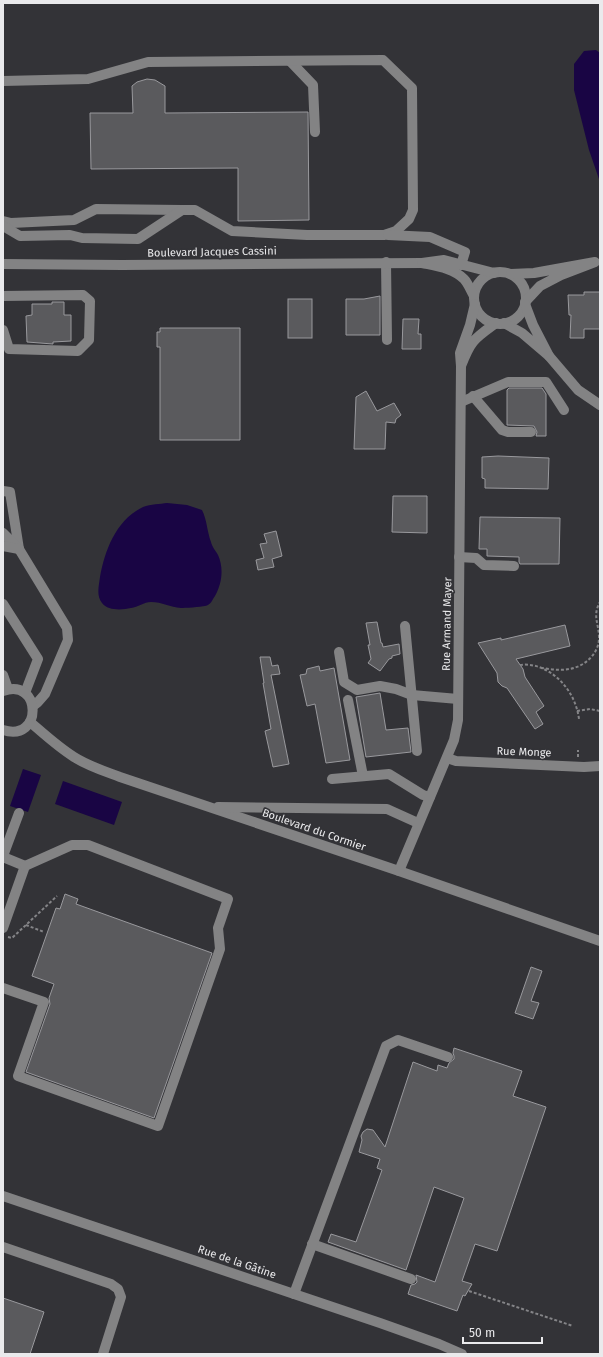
<svg xmlns="http://www.w3.org/2000/svg" width="603" height="1357" font-family="'Fira Sans',sans-serif">
<style>
.water{fill:#190544}
.building{fill:#5a5a5d;stroke:#99999d}
.lines{fill:none;stroke-linecap:round;stroke-linejoin:round}
.path{stroke:#848487;stroke-width:2;stroke-dasharray:3 2;stroke-linecap:butt}
.minor{stroke:#838384;stroke-width:10}
.labels{text-anchor:middle;dominant-baseline:central;stroke-width:3.5;stroke-linejoin:round;paint-order:stroke}
.street-label{font-size:11px;fill:#eaeaec;stroke:#333337}
</style>
<rect width="100%" height="100%" fill="#333337"/>
<g class="water">
<polygon points="596,50 600,53 600,182 589,150 574,90 574,64 584,51"/>
<path d="M167,503L187,505L202,510C207,520 207,531 211,542C212,547 216,551 218,555C224,568 222,584 215,596C212,600 211,605 205,606C201,607 184,608 181,608C170,607 162,602 151,602C144,602 138,607 131,608C122,610 108,611 102,603C96,596 99,585 100,577C105,550 116,520 143,507C151,504 160,504 167,503Z"/>
<polygon points="23,769 41,775 28,812 10,806"/>
<polygon points="63,781 122,802 114,825 55,804"/>
</g>
<g class="building">
<polygon points="147,79 155,80 165,86 165,113 308,112 309,220 238,221 238,168 91,169 90,113 133,113 132,86 137,82"/>
<polygon points="584,292 600,292 600,329 584,329 584,338 570,338 571,315 569,315 568,295 584,295"/>
<polygon points="380,296 380,335 346,335 346,299 364,299"/>
<rect x="288" y="299" width="24" height="39"/>
<polygon points="52,302 64,302 64,315 71,315 71,341 53,342 53,344 27,342 26,316 32,315 32,304 52,304"/>
<polygon points="403,319 419,319 418,334 421,334 421,349 402,349"/>
<polygon points="160,328 240,328 240,440 160,440 160,347 157,347 157,332 160,332"/>
<polygon points="509,388 542,388 546,394 546,436 536,436 537,432 534,426 507,425 507,390"/>
<polygon points="366,391 377,411 394,403 401,415 396,419 395,423 386,422 385,449 354,449 356,397"/>
<polygon points="498,456 549,458 548,489 485,488 485,479 482,478 482,457"/>
<polygon points="393,496 427,496 427,533 392,532"/>
<polygon points="480,517 560,518 559,564 520,564 519,562 519,557 487,556 487,549 479,549"/>
<polygon points="276,531 282,556 272,559 274,567 258,570 256,560 264,558 260,544 267,543 264,534"/>
<polygon points="377,622 381,643 382,643 383,647 399,644 400,654 392,656 392,658 389,659 380,671 368,663 371,659 368,645 370,645 366,623"/>
<polygon points="565,625 570,646 516,659 523,669 525,677 544,706 536,712 543,724 535,729 507,688 502,686 498,682 497,673 478,643 501,638 501,640"/>
<polygon points="260,657 270,657 272,666 278,665 280,674 271,675 289,764 273,767 265,731 271,729 263,683 264,683"/>
<polygon points="319,666 320,671 334,668 350,760 326,763 315,704 307,706 300,675 306,674 307,669"/>
<polygon points="380,693 386,730 408,728 411,752 366,757 356,697"/>
<polygon points="65,894 78,899 76,904 212,953 154,1118 26,1072 50,1004 49,998 54,984 32,976 56,908 60,909"/>
<polygon points="531,967 542,971 531,1001 539,1003 533,1019 515,1013"/>
<polygon points="454,1048 522,1071 513,1096 546,1107 497,1251 475,1244 462,1281 472,1284 465,1296 463,1295 457,1311 408,1294 411,1285 415,1284 417,1282 416,1275 435,1282 464,1198 434,1187 406,1270 328,1242 331,1234 356,1242 382,1170 377,1168 380,1159 359,1152 362,1140 361,1136 363,1132 367,1129 373,1130 385,1147 413,1062 437,1071 438,1065 447,1068 449,1063 454,1059 454,1056 453,1053"/>
<polygon points="3,1298 44,1312 30,1354 3,1354"/>
</g>
<g class="lines">
<g class="path">
<path d="M520,665C526,664 533,665 539,667C561,675 576,696 579,719"/>
<path d="M541,668C550,669 560,671 569,669C584,667 599,654 599,638C599,623 592,616 600,602"/>
<polyline points="577,711 590,709 600,711"/>
<polyline points="578,757 578,750"/>
<polyline points="26,925 44,932"/>
<polyline points="8,937 12,938 57,896"/>
<polyline points="469,1291 573,1326"/>
</g>
<g class="minor">
<polyline points="290,61 313,85 315,132"/>
<polyline points="3,81 88,79 148,62 383,60 412,88 413,210 409,219 396,231 384,235 307,235 232,231 195,210 182,210 96,209 74,220 11,223 3,221"/>
<polyline points="3,226 20,236 70,235 82,238 138,239 182,210"/>
<polyline points="388,235 430,237 465,252 461,265"/>
<polyline points="386,262 387,340"/>
<polyline points="3,264 122,265 422,263"/>
<circle cx="500" cy="298" r="26"/>
<polyline points="511,274 534,273 595,262 561,275 540,286 525,302"/>
<polyline points="3,296 83,295 90,301 89,340 78,351 9,349 3,330"/>
<path d="M474,296C471,291 468,283 464,279C453,268 436,266 422,263L444,260L494,273"/>
<path d="M475,304L470,325L460,353L461,366C471,340 474,339 496,323"/>
<polyline points="504,323 522,333 549,356 533,325 525,304"/>
<polyline points="549,356 578,390 600,405"/>
<polyline points="473,396 502,430 508,432 531,432"/>
<polyline points="461,402 508,382 546,382 564,410"/>
<polyline points="3,491 10,492 19,549"/>
<polyline points="3,533 19,549 67,628 68,640 45,694 38,702 33,706"/>
<polyline points="3,546 19,549"/>
<polyline points="459,557 476,558 484,565 514,566"/>
<polyline points="3,604 38,659 25,693"/>
<polyline points="405,626 417,751"/>
<polyline points="339,652 344,682 357,690 380,686 396,689 412,695 458,699"/>
<polyline points="3,675 8,689"/>
<path d="M3,691C42,677 43,743 3,730"/>
<polyline points="348,700 363,776"/>
<path d="M30,722C44,734 58,747 74,757C88,766 104,771 120,777L399,871L600,941"/>
<polyline points="447,758 456,761 584,767 600,766"/>
<polyline points="332,779 389,774 423,795 430,797"/>
<polyline points="218,807 387,809 418,823"/>
<polyline points="3,856 19,813"/>
<polyline points="3,857 25,866 3,928"/>
<polyline points="399,871 454,740 458,720 461,366"/>
<polyline points="3,988 44,1002 18,1076 158,1126 220,949 218,928 228,899 88,845 72,845 25,866"/>
<polyline points="3,1196 380,1323 439,1344 462,1354"/>
<polyline points="312,1244 411,1279"/>
<polyline points="3,1247 111,1284 118,1289 121,1297 103,1354"/>
<polyline points="294,1294 386,1046 398,1040 448,1057"/>
</g>
</g>
<g class="labels">
<g class="street-label">
<text transform="translate(212 252) rotate(-1)">Boulevard Jacques Cassini</text>
<text transform="translate(447 624) rotate(-89)">Rue Armand Mayer</text>
<text transform="translate(524 752) rotate(2)">Rue Monge</text>
<text transform="translate(314 830) rotate(19)">Boulevard du Cormier</text>
<text transform="translate(237 1262) rotate(19)">Rue de la Gâtine</text>
</g>
</g>
<rect width="603" height="1357" fill="none" stroke="#eaeaec" stroke-width="8"/>
<path d="M463 1337v6h79v-6" fill="none" stroke="#eaeaec" stroke-width="2"/>
<text x="469" y="1337" font-size="12" fill="#eaeaec" stroke="#333337" stroke-width="3" paint-order="stroke">50 m</text>
</svg>
